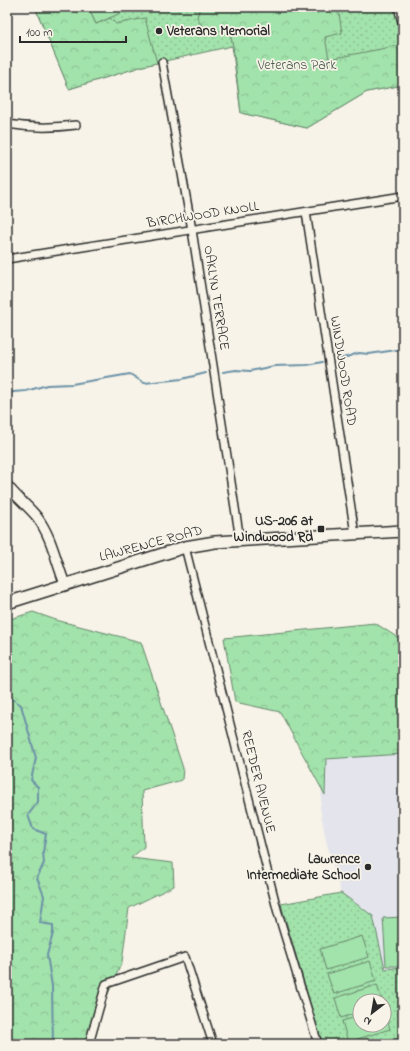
<svg xmlns="http://www.w3.org/2000/svg" width="410" height="1051" font-family="'Indie Flower',sans-serif">
<style>
.built{fill:#e4e5ec}
.green{fill:url(#green-dots);stroke:#66866b;fill-rule:evenodd}
.forest{fill:url(#forest-crowns);stroke:#66866b}
.pitch{fill:#a2e2ab;stroke:#66866b}
.lines{fill:none;stroke-linecap:round;stroke-linejoin:round}
.stream{stroke:#6c92a7;stroke-width:2}
.minor-casing{stroke:#2b2b2b;stroke-width:10}
.tertiary-casing{stroke:#2b2b2b;stroke-width:12}
.primary-casing{stroke:#2b2b2b;stroke-width:14}
.minor{stroke:#f7f3e8;stroke-width:7}
.tertiary{stroke:#f7f3e8;stroke-width:9}
.primary{stroke:#f7f3e8;stroke-width:11}
.poi-dot{fill:#2b2b2b;stroke:#f7f3e8;stroke-width:1.5}
.labels{text-anchor:middle;dominant-baseline:central;stroke-width:3.5;stroke-linejoin:round;paint-order:stroke}
.poi-label{font-size:14px;font-weight:bold;fill:#2b2b2b;stroke:#f7f3e8;text-anchor:end}
.park-label{font-size:14px;fill:#49594b;stroke:#f7f3e8}
.street-label{font-size:14px;fill:#2b2b2b;stroke:#f7f3e8}
</style>
<defs>
<pattern id="green-dots" width="8" height="8" patternUnits="userSpaceOnUse"><rect width="8" height="8" fill="#a2e2ab"/><path d="M2 2h.1M6 6h.1" fill="none" stroke="#8cc293" stroke-width="1.8" stroke-linecap="round"/></pattern>
<pattern id="forest-crowns" width="20" height="18" patternUnits="userSpaceOnUse"><rect width="20" height="18" fill="#a2e2ab"/><path d="M2 6a3 3 0 1 1 6 0M12 15a3 3 0 1 1 6 0" fill="none" stroke="#8cc293"/></pattern>
</defs>
<rect width="100%" height="100%" fill="#f7f3e8"/>
<filter id="ink" filterUnits="userSpaceOnUse"><feTurbulence type="fractalNoise" baseFrequency=".025" numOctaves="2"/><feDisplacementMap in="SourceGraphic" scale="8" xChannelSelector="R" yChannelSelector="G"/><feConvolveMatrix kernelMatrix="1 2 1 2 8 2 1 2 1" color-interpolation-filters="sRGB"/></filter>
<g filter="url(#ink)">
<polygon class="built" points="403,754 403,969 384,970 373,916 341,893 326,841 320,808 325,759"/>
<g class="green">
<polygon points="35,7 398,7 403,25 403,85 367,92 307,128 241,113 232,46 143,66 69,89"/>
<path d="M341,893L373,916L385,969L403,967V1044H322L281,904ZM360,1001H384V1025H360Z"/>
</g>
<g class="forest">
<polygon points="35,7 88,7 96,24 110,18 116,24 145,18 157,63 143,66 69,89"/>
<polygon points="200,7 338,7 342,33 325,37 329,59 396,46 403,43 403,85 367,92 307,128 241,113 233,46 229,29 206,34 197,17"/>
<polygon points="33,612 56,620 141,642 183,768 182,780 142,791 144,847 131,858 173,863 174,886 129,908 122,962 86,1044 7,1044 7,620"/>
<polygon points="375,623 403,641 403,754 326,759 325,795 280,712 235,702 224,638"/>
</g>
<g class="pitch">
<polygon points="88,7 134,7 96,24"/>
<polygon points="403,917 403,966 386,966 383,918"/>
<polygon points="362,936 369,957 326,970 320,949"/>
<polygon points="370,961 376,981 334,994 327,974"/>
<polygon points="377,985 382,1001 360,1001 360,1012 341,1018 335,998"/>
<polygon points="384,1008 390,1029 348,1042 342,1021 360,1016 360,1025 384,1025"/>
</g>
<g class="lines">
<g class="stream">
<polyline points="337,360 359,353 369,354 403,349"/>
<polyline points="223,372 236,370 250,371 274,366 307,365 322,362"/>
<polyline points="7,395 13,392 26,391 47,385 72,384 130,374 144,383 182,379 206,373"/>
<polyline points="7,695 21,705 36,758 31,780 38,787 38,802 28,815 33,829 46,834 43,852 44,863 37,878 44,896 40,923 53,925 53,933 47,955 52,986 53,1044"/>
</g>
<g class="minor-casing">
<g id="minor">
<polyline points="398,7 403,26"/>
<polyline points="162,62 192,230 240,540"/>
<path d="M7,124C30,128 53,128 76,125"/>
<polyline points="306,212 355,534"/>
<polyline points="7,259 403,196"/>
<polyline points="185,547 278,913 318,1044"/>
<polyline points="89,1044 106,984 185,957 213,1044"/>
</g>
</g>
<g class="tertiary-casing">
<path id="tertiary" d="M7,485C16,497 28,506 37,517C52,537 56,562 65,584"/>
</g>
<g class="primary-casing">
<polyline id="primary" points="7,603 166,553 185,547 215,542 403,531"/>
</g>
<use href="#minor" class="minor"/>
<use href="#tertiary" class="tertiary"/>
<use href="#primary" class="primary"/>
</g>
</g>
<g class="poi-dot">
<circle cx="159" cy="31" r="4"/>
<rect x="317" y="525" width="8" height="8" rx="2"/>
<circle cx="368" cy="867" r="4"/>
</g>
<g class="labels">
<g class="poi-label">
<text x="167" y="31" text-anchor="start">Veterans Memorial</text>
<text x="313" y="521">US-206 at<tspan x="313" dy="16">Windwood Rd</tspan></text>
<text x="360" y="859">Lawrence<tspan x="360" dy="16">Intermediate School</tspan></text>
</g>
<g class="park-label">
<text x="297" y="65">Veterans Park</text>
</g>
<g class="street-label">
<text transform="translate(203 215) rotate(-9)">BIRCHWOOD KNOLL</text>
<text transform="translate(216 298) rotate(81)">OAKLYN TERRACE</text>
<text transform="translate(343 371) rotate(81)">WINDWOOD ROAD</text>
<text transform="translate(151 544) rotate(-15)">LAWRENCE ROAD</text>
<text transform="translate(258 782) rotate(76)">REEDER AVENUE</text>
</g>
</g>
<rect width="410" height="1051" fill="none" stroke="#f7f3e8" stroke-width="24"/>
<rect x="12" y="12" width="386" height="1027" fill="none" stroke="#2b2b2b" stroke-width="1.5" filter="url(#ink)"/>
<g transform="translate(372 1013) rotate(211)"><circle r="19" fill="#f7f3e8" stroke="#a5a39c"/>
<path d="M0-3L7 15L0 10L-7 15Z" fill="#2b2b2b"/>
<text y="-6" font-size="11" font-weight="bold" text-anchor="middle" fill="#2b2b2b">N</text>
</g>
<path d="M20 36v6h106v-6" fill="none" stroke="#2b2b2b" stroke-width="2"/>
<text x="26" y="36" font-size="12" fill="#2b2b2b" stroke="#f7f3e8" stroke-width="3" paint-order="stroke">100 m</text>
</svg>
